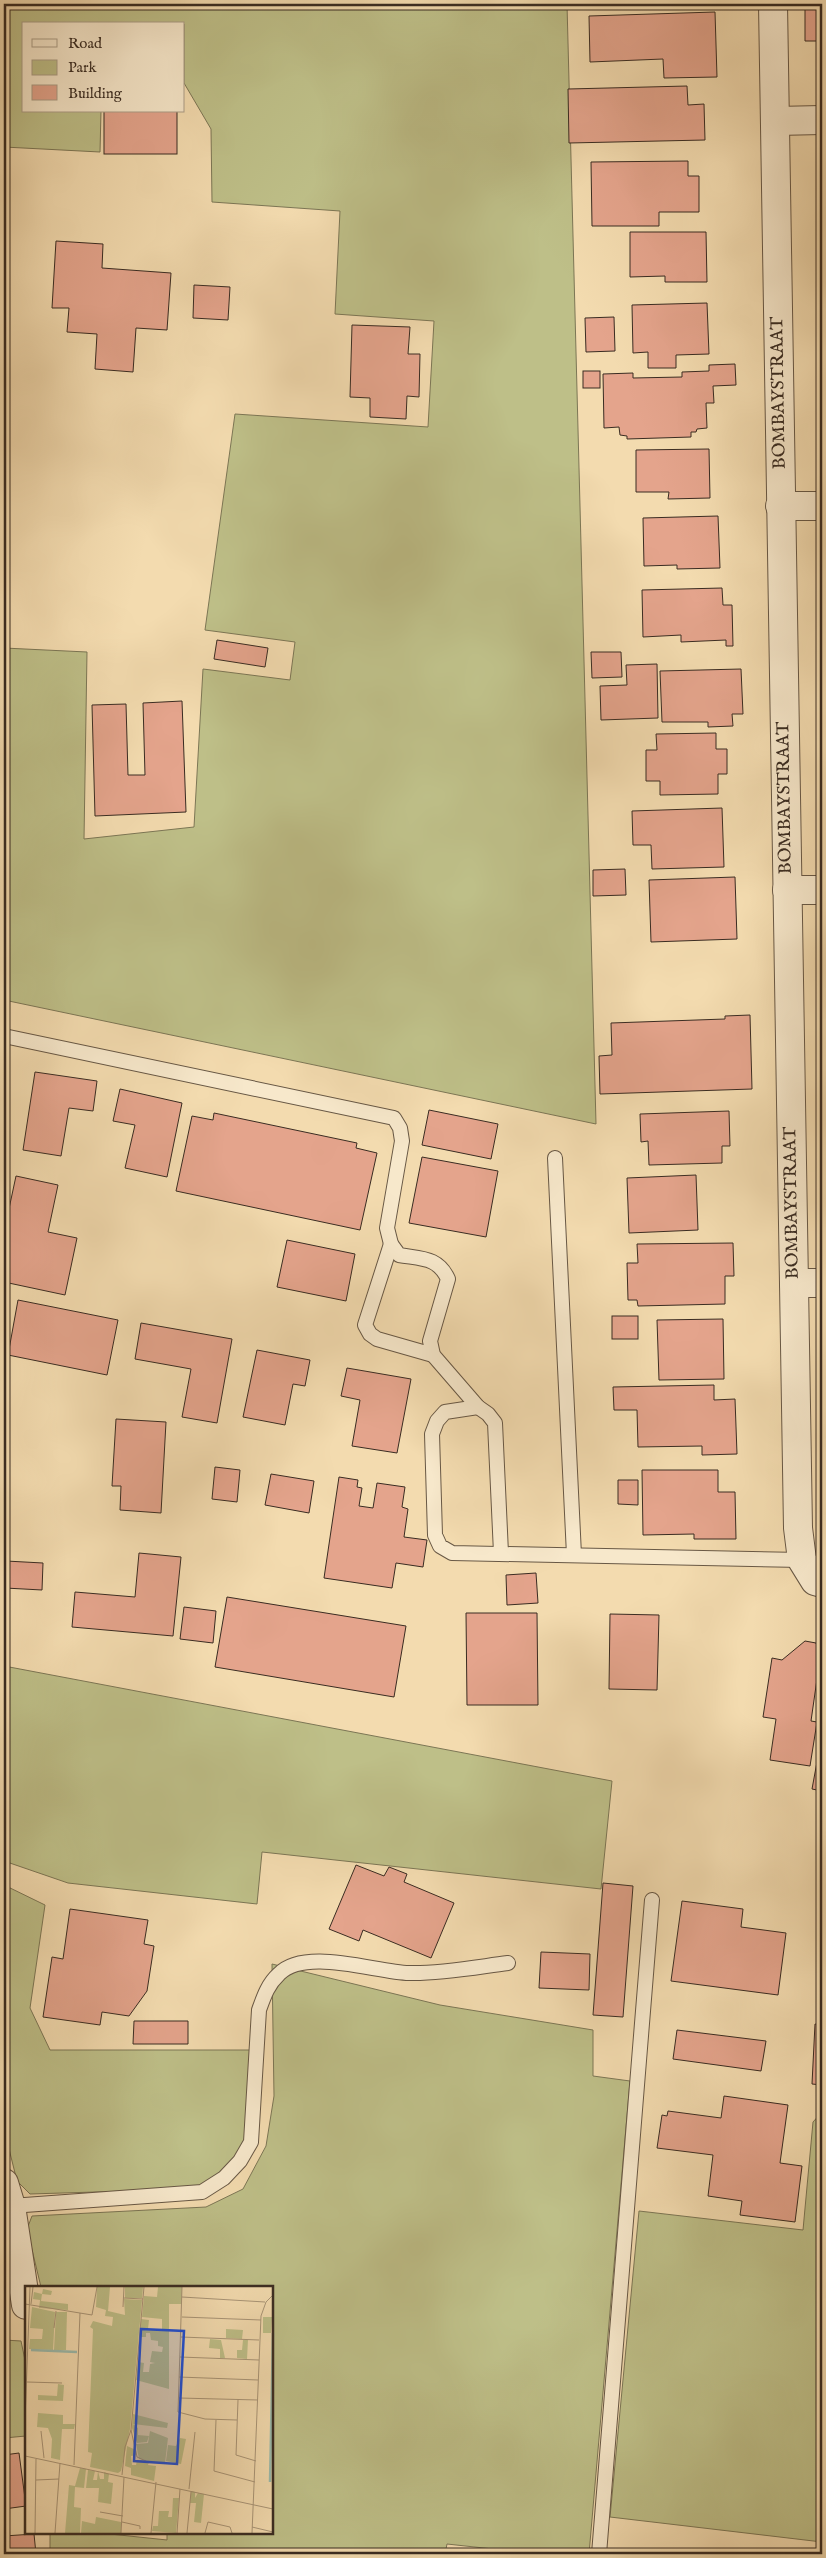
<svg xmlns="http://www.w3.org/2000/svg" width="826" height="2558" font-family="'IM FELL English',serif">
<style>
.green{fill:#bebf88;stroke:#7c7655}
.building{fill:#e4a48c;stroke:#3a2c22}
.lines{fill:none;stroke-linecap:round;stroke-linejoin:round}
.lane-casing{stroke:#685845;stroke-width:16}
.street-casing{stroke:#685845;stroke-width:30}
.lane{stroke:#f7e8cb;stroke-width:14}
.street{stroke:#f7e8cb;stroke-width:28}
.labels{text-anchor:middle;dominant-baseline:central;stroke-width:4;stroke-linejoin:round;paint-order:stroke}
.street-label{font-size:18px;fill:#3a2c22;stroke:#f7e8cb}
.inset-river{fill:none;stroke:#9bbbad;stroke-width:2.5}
.inset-road{fill:none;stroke:#a99577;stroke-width:1}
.view{fill:#1d4ed8;fill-opacity:0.15;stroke:#1d4ed8;stroke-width:2.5}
.inset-edge{fill:none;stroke:#3a2c22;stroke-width:2.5}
</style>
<rect width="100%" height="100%" fill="#f3dbaf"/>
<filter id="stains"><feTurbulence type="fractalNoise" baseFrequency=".004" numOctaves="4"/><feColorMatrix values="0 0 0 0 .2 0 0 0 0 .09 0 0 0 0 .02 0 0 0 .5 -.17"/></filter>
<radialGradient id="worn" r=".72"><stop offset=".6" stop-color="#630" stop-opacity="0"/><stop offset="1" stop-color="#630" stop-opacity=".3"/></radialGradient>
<g class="green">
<polygon points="4,4 567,4 596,1124 4,1000 4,648 87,652 84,839 194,827 203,669 290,680 295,642 205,630 235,414 428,427 434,321 335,314 340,211 212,202 211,129 184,83 184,24 24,24 24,111 101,111 100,152 4,147"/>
<polygon points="4,1666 612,1781 601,1889 262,1852 257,1904 68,1883 4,1861"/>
<polygon points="4,1885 45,1905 30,2008 50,2050 251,2050 250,2137 228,2171 193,2189 30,2194 17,2181 4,2129"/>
<polygon points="272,1964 440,2005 593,2030 593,2076 630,2081 589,2554 539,2554 447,2544 445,2554 301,2554 279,2552 278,2554 50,2554 50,2532 91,2532 167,2540 167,2532 271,2532 271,2287 41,2287 27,2229 32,2216 206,2207 243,2189 266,2146 274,2096"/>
<polygon points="822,2112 822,2542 610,2517 639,2211 803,2230 813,2122"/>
<polygon points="4,2340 21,2341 26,2365 26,2436 4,2438"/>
</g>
<g class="building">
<polygon points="805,4 822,4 822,56 821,41 805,41"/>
<polygon points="715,12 717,77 664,78 663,59 590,62 589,16"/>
<polygon points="687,86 688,105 704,104 705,140 569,143 568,89"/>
<rect x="104" y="111" width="73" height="43"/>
<polygon points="688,161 688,176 699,176 699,212 659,212 659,226 592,226 591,162"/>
<polygon points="630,232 706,232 707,282 665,282 665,276 630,277"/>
<polygon points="56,241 103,244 102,268 171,273 167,330 136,328 133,372 95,369 97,334 67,332 69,308 52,308"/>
<polygon points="194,285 230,287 228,320 193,318"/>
<polygon points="707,303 709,354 676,355 676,368 648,368 648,352 633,353 632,305"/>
<polygon points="614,317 615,351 586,352 585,318"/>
<polygon points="352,325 410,327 408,354 420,354 419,397 407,396 406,419 370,417 370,398 350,397"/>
<polygon points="735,364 736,385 713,386 714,403 706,403 707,428 697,429 696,432 691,432 691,437 627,439 627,436 620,435 619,427 604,428 603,374 633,373 633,378 682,377 682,372 709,371 709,365"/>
<rect x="583" y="371" width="17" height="17"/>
<polygon points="709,449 710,498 668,499 669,492 636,492 636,450"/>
<polygon points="718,516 720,568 677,569 677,565 644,566 643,518"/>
<polygon points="722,588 723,605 732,605 733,646 726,646 726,640 681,642 681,635 643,637 642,590"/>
<polygon points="217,640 268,648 265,667 214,659"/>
<polygon points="591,652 621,652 622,677 592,678"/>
<polygon points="657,664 658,718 601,720 600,686 627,685 626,665"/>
<polygon points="741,669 743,714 732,714 733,726 708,727 708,722 662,722 660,671"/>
<polygon points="182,701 186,812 95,816 92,705 126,704 128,775 145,775 143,703"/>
<polygon points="716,733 716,749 727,749 727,774 718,774 718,794 660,795 660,781 646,781 646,750 657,750 656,734"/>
<polygon points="722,808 724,867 652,869 651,845 633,845 632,811"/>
<polygon points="625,869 626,895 593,896 593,870"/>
<polygon points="735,877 737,939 651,942 649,880"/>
<polygon points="750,1015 752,1089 600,1094 599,1056 612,1055 611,1023 725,1019 725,1016"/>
<polygon points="35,1072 97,1081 93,1111 69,1108 61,1156 23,1150"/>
<polygon points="120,1089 182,1103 167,1177 125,1168 135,1125 113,1121"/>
<polygon points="429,1110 498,1124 491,1159 422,1145"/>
<polygon points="729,1111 730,1146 722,1146 722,1163 649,1165 648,1141 641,1142 640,1114"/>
<polygon points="214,1113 357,1143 356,1148 377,1153 360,1230 176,1191 192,1116 213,1120"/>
<polygon points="422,1157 498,1171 486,1237 409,1223"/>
<polygon points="696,1175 698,1230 629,1233 627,1178"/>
<polygon points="16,1176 58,1185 48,1232 77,1238 65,1295 4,1282 4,1232"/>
<polygon points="287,1240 355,1254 346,1301 277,1287"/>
<polygon points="733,1243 734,1276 725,1276 725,1304 638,1306 637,1300 628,1300 627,1263 638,1263 637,1244"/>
<polygon points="18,1300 118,1320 107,1375 8,1355"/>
<rect x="612" y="1316" width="26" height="23"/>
<polygon points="723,1319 724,1379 659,1380 657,1320"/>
<polygon points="141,1323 232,1339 217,1423 182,1417 191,1369 135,1359"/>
<polygon points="257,1350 310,1360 305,1386 293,1384 285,1425 243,1417"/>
<polygon points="347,1368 411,1379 397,1453 352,1446 360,1400 341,1396"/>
<polygon points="714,1385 714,1400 735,1399 737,1454 702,1455 702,1446 638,1447 637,1410 614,1410 613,1387"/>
<polygon points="116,1419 166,1422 161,1513 120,1510 121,1486 112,1486"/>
<polygon points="215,1467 240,1470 237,1502 212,1499"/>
<polygon points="642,1470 718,1470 718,1492 735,1492 736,1539 694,1539 694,1534 643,1535"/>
<polygon points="271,1474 314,1481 309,1513 265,1505"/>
<polygon points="339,1477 358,1480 357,1487 362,1488 359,1506 373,1508 377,1483 405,1487 402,1507 408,1509 404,1537 427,1540 423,1567 396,1563 392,1588 324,1578"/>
<polygon points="618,1480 638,1480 638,1505 618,1504"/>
<polygon points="139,1553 181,1557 173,1636 72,1627 75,1592 135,1597"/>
<polygon points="6,1561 43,1563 42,1590 5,1588"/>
<polygon points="536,1573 538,1603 507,1605 506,1575"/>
<polygon points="227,1597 406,1626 394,1697 215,1667"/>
<polygon points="184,1607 216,1611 213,1643 180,1639"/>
<polygon points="466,1613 537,1613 538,1705 467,1705"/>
<polygon points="610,1614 659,1615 657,1690 609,1689"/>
<polygon points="805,1641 816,1643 819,1652 822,1652 822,1672 818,1672 811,1721 817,1722 810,1766 770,1760 776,1719 763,1717 772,1658 782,1660"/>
<polygon points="822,1735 822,1791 812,1789"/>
<polygon points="356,1865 384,1876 389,1867 407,1874 404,1882 454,1903 431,1958 363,1930 359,1941 329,1929"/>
<polygon points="603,1883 633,1886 623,2017 593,2015"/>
<polygon points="682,1901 743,1909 741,1927 786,1933 778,1995 671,1981"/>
<polygon points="70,1909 148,1920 144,1944 154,1946 147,1991 129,2016 102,2012 100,2025 43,2017 52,1957 63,1959"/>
<polygon points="541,1952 590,1954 589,1990 539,1988"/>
<polygon points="134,2021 188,2021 188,2044 133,2044"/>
<polygon points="815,2024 822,2025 822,2085 812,2084"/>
<polygon points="677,2030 766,2041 761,2071 673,2059"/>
<polygon points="724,2096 788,2105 780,2163 802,2166 795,2222 740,2215 742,2201 708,2196 713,2155 657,2148 662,2115 667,2116 668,2111 721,2118"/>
<polygon points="19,2453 26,2506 4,2509 4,2455"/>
<polygon points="34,2534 36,2554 4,2554 4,2536"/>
<rect x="631" y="2551" width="53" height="3"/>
</g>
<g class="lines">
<g class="lane-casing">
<g id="lane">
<path d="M4,1036L394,1118L400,1128L402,1141L387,1228L391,1244L399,1255C422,1259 438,1257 448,1279L430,1341L433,1355L478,1407L445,1412L437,1421L432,1434L435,1535L440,1546L452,1553L802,1560"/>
<polyline points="555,1158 574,1555"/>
<polyline points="391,1244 365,1325 370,1334 377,1339 433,1355"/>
<polyline points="478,1407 488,1414 495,1423 501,1553"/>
<path d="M11,2206L202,2192L224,2178L240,2161L251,2142L259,2010C264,1996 268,1984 279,1974C305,1947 375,1972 409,1973C440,1974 477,1967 508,1963"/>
<polyline points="599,2554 652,1900"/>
</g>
</g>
<g class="street-casing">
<g id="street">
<polyline points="773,4 798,1528 802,1560 815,1581 822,1583"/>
<polyline points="776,121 822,120"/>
<polyline points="780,506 822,506"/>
<polyline points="787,890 822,890"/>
<polyline points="794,1283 822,1283"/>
<polyline points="4,2183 11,2206 26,2305"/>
</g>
</g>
<use href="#lane" class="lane"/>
<use href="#street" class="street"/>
</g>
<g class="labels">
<g class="street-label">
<text transform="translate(779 393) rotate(-91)">BOMBAYSTRAAT</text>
<text transform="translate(785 798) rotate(-91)">BOMBAYSTRAAT</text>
<text transform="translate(792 1203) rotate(-91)">BOMBAYSTRAAT</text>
</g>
</g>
<g transform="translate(25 2286)">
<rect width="248" height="248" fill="#f3dbaf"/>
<path d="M72,1H85L83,25L100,29L99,13L117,14L105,143L96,185L93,187L65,181L67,167L63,166L68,43L65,41L68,35L87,40L88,31L80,30L81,24L71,21ZM100,1H118L117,12H100ZM133,1H157V18H144V103L111,94L113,76L119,77L118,86H124L125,78L130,77L125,76L127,65L137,66L138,61L133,60V55L126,54L125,47H121V51H115L116,33L124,34L123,43L137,44V33L117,31L119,10L132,11ZM18,3L27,5L26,9L17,8L16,15L43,18V24L14,22L15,14L8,13L9,6L17,8ZM7,21L30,26L28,64L4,63L5,53H17L18,43L5,42ZM31,26H42L41,64H29ZM238,31H247L246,47H238ZM201,43L218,44L217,53L201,52ZM185,53L196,54L200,72H195V63L184,62ZM218,54H223L222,73L212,72V64H217ZM33,98L39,99L38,115L13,114V109L32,110ZM13,127L38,129V138H50L49,143H37L35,174L26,172L27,153L23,142L12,141ZM108,128L143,137L142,142L108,138L113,142V149L124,150L122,156L112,157L107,142ZM125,145L143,152L140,177L124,176L123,179L131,180L129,195L106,189V182L100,180L102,160L111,164L112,169L106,170L107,179H111L112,174H118L114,173L111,158L123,157ZM155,152L161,153L156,178L141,175L143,159L151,160ZM55,182L61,183L59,202L50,201L49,221L56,222L55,247H40L44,199L50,200ZM63,184L70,185L68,194H72L73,185L75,193H79V186L84,188L83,196L88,197L86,218L73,216L74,202H61ZM166,205L170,206V212L173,207L179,208L176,237L169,236L171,217H165ZM148,212H154L151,247L127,245L128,240H133L134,225H144L143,231H147ZM71,231L96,236V247H56L57,235L70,238Z" fill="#bebf88"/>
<path class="inset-river" d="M6,64L52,66M245,196L248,47"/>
<path class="inset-road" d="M157,1L153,126L180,133L212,134M157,11L240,16M99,12L118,13M0,18L67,29L72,1M6,18L8,1M98,21L99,1M157,31L236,34M29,42L31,25M156,51L234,54M155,71L234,74M154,91L233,94M2,96L37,97M154,112L233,114M213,114L211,169L231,175M0,134L5,1M191,134L189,185L230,196M106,144L112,171L121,175M16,145L19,172M0,170L248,223M49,179L55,27M97,189L100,161L106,144L119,1M11,194L34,193M164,203L170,146M75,226L98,230M97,236L115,240V243M227,241L248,246M10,247L11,173M30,247L35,177M96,247L99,191M126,247L131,196M152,247L155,203M162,247L166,206M180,247L183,236L205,241L207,247M227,247L236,30L241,16L248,9"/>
<path class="view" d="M116,43L159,45L152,178L109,175Z"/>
<rect width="248" height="248" class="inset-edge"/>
</g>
<rect width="826" height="2558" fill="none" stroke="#f3dbaf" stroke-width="20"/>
<rect x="5" y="5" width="816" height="2548" fill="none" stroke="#3a2c22" stroke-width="2.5"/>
<rect x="10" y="10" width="806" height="2538" fill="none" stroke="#3a2c22"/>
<rect x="22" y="22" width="162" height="90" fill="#f7e8cb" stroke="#ab9d87"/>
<rect x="32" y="39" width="25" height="8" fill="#f7e8cb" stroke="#ab9d87"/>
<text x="68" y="48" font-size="15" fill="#3a2c22">Road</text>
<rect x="32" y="60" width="25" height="15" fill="#bebf88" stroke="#ab9d87"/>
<text x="68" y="72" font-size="15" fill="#3a2c22">Park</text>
<rect x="32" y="85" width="25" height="15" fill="#e4a48c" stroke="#ab9d87"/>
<text x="68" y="98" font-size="15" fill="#3a2c22">Building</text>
<rect width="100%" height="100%" filter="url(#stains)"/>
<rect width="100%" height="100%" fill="url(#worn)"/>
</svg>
